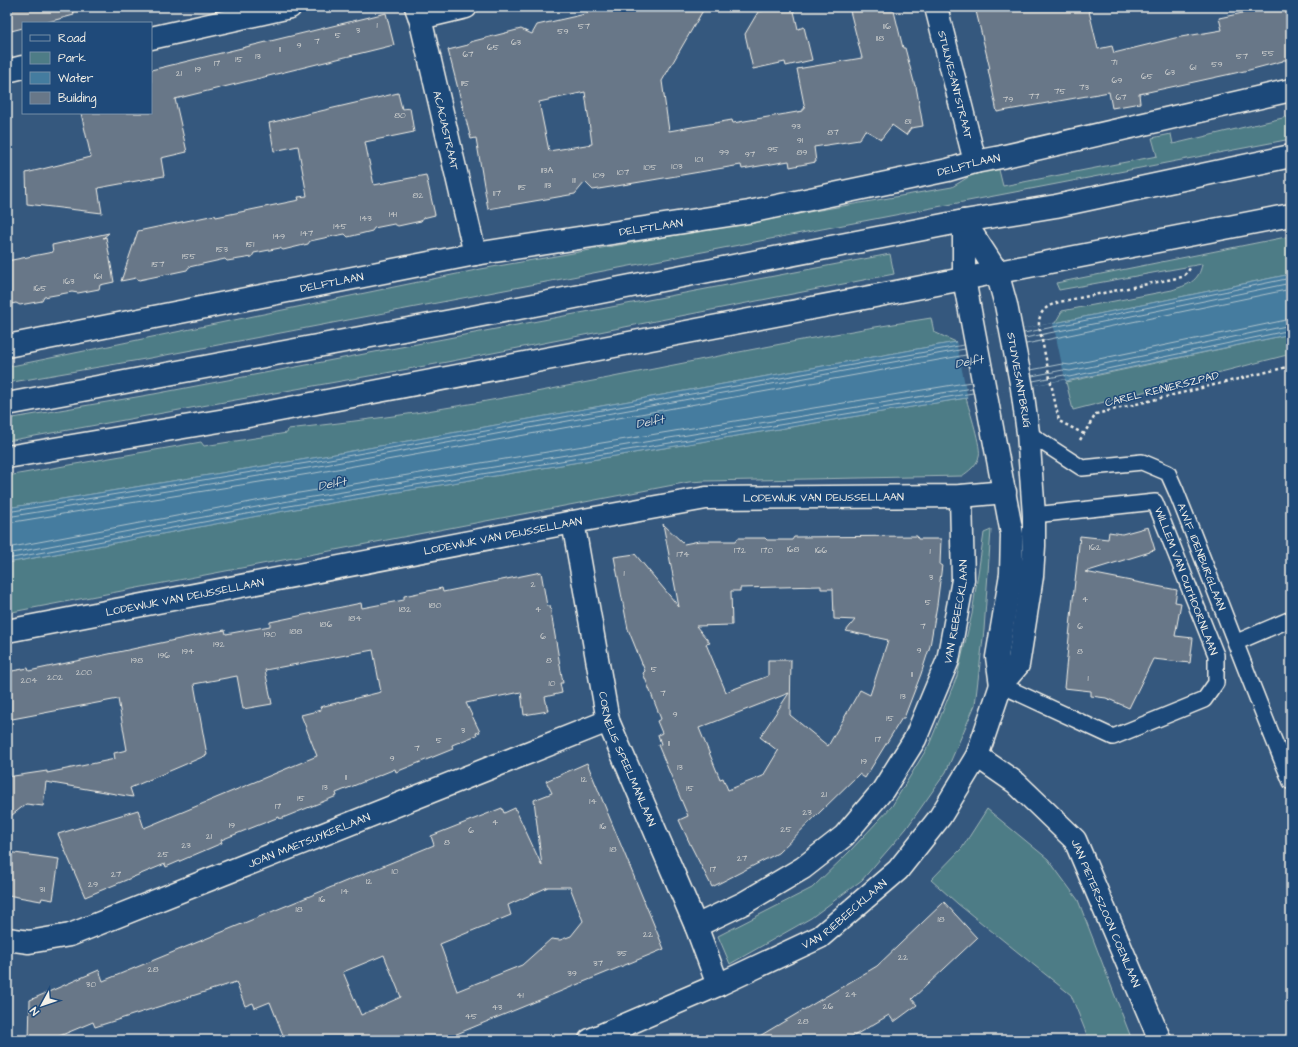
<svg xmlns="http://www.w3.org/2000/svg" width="1298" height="1047" font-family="'Architects Daughter',sans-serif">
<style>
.green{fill:#4e7c86;stroke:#a1b6b7}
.water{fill:#447c9f;stroke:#8aabbc}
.pier{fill:#35587e}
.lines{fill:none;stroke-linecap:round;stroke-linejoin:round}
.shore{stroke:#aec2cb;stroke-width:1}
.building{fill:#687788;stroke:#f4f1e8;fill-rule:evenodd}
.service-casing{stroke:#f4f1e8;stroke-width:18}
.minor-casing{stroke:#f4f1e8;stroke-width:25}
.tertiary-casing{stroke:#f4f1e8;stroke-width:25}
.primary-casing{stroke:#f4f1e8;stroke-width:25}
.path{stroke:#f4f1e8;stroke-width:2.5;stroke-dasharray:3 3;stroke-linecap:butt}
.service{stroke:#1f4a7a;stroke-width:15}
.minor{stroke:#1f4a7a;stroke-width:22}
.tertiary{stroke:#1f4a7a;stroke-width:22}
.primary{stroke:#1f4a7a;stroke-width:22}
.labels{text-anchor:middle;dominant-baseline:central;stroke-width:3;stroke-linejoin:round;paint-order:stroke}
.number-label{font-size:9px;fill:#d1d2d0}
.street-label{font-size:11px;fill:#f4f1e8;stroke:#1f4a7a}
.water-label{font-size:12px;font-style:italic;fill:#dadfdd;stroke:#1f4a7a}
</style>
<rect width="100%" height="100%" fill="#35587e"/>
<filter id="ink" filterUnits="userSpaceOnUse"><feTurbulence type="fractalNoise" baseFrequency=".025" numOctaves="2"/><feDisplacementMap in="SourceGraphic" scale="8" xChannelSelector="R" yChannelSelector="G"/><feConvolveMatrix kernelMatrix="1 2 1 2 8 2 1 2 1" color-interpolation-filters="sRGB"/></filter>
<g filter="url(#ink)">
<g class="green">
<polygon points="1291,116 1291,139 145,359 7,383 7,367 481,269 952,187 975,173 998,166 1003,186 1157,156 1152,138 1171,134 1173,144"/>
<path d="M1291,236V274L1055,323L1062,311L1172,290C1187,285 1199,282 1202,264L1059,290L1056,283Z"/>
<polygon points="890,254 894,274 447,362 7,441 7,419 154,394"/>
<path d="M931,318L934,332L956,342L313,458L7,508V476L201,442L204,446L287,433L288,429C331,424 373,419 415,413C588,386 758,344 931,318Z"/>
<polygon points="1291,334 1291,354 1073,410 1066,382"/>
<path d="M966,398C969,409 982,448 979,457C976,466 969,471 962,476L705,481L689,482L7,613V563L295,509Z"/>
<polygon points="991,530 984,630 975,705 946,772 906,829 862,880 811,918 730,964 718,936 812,888 849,852 892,806 929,745 957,676 972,614 984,533"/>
<polygon points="987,809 1048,859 1078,900 1132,1040 1089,1040 1071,995 958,904 931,880 962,848"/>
</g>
<polygon class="water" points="1291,274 1291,334 1066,381 1065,379 966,398 295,509 7,563 7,508 313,458 956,342 1055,323"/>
<polygon class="pier" points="1053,323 1065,379 968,399 956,341"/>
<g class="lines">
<g class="shore">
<polyline points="1024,333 1291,278"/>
<polyline points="1025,338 1291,283"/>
<polyline points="1026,344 1291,289"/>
<polyline points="1031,370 1062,364 1070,365 1291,319"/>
<polyline points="1032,376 1063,370 1070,371 1291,325"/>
<polyline points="1033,381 1064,375 1069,377 1291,330"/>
<polyline points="7,512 313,462 964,345"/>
<polyline points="7,517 314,467 965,349"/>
<polyline points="7,523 315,473 966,355"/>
<polyline points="7,548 293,494 971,382"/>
<polyline points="7,554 294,500 972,388"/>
<polyline points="7,559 294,505 973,393"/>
</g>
</g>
<g class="building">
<polygon points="7,7 73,7 74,15 44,23 23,23 23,28 7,32"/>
<path d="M606,7H705L662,81L669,131L732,120L733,123L803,111V109H805L797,69L862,58L849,7H893L903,48H905L915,86H916L923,126L911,128L906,135L892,125L881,139L865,130L859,140L814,147L816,162L790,167L789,161L742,169L741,165L593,190L585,182L575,194L488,209L476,138L471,139L448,50L468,45L470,42L521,29L532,34L537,25L581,15ZM585,92L592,144L549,151L539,102Z"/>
<polygon points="779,7 793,7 798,29 804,27 812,60 786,66 785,62 753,69 745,34 758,12"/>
<polygon points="975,7 1088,7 1098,49 1112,46 1114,53 1175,38 1222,30 1219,18 1271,7 1291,7 1291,60 1283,60 1283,61 1249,70 1139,94 1140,103 1112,108 1109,92 997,112 988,69 990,69"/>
<polygon points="386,13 394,45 175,99 187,152 161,158 164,176 98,188 102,213 27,204 26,173 91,157 81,113 151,113 151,70"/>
<polygon points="398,93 402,109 410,108 414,132 365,142 374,185 426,175 435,215 423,218 421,221 398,226 394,224 374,228 372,231 348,237 345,234 324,238 310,241 308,244 283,250 280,248 254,253 252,257 227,261 225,259 189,267 187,270 139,280 136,278 121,281 138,231 215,215 216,217 299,200 298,197 307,196 298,146 274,151 269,123"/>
<polygon points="109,233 103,238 106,237 114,282 100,285 99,289 78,293 72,292 44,297 42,301 20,305 16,303 7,305 7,261 53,252 52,245"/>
<path d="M663,524L684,544L699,541H736L738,538H765L767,540H792L794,537L917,536L918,539H941L940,565H942L937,605L930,646L921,674L904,718H902L865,778L859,774L778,853L712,887L691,846L679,820L688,816L658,745L661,744L658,735L662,733L657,721L661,719L643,673L645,671L628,629L614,557L635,554L679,607ZM821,586V589H833L834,619L855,620L846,631L888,640L870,695L860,690L828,746L790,715L791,660H768V676L726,692L706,644L710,643L696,626L732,625L731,591H740V588ZM789,693L760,737L778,751L763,776L728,790L723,778L720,779L699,728Z"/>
<polygon points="1148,527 1155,550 1150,551 1150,552 1085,572 1177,590 1175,602 1181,603 1175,636 1193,638 1190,663 1153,659 1129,708 1106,698 1091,696 1091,691 1064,688 1071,617 1080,536 1108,539 1109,532 1122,534"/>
<polygon points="541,572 547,606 550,606 563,683 560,683 562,693 545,697 548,711 524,715 521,692 466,703 480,732 476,733 477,735 452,745 453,749 396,772 395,769 336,793 337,796 280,819 279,817 221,840 222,843 166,867 165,864 85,897 58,834 138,810 144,828 317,756 301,715 321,710 320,707 381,692 373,650 265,670 272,704 243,709 237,676 194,684 207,755 130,788 133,797 46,782 43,806 26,804 7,819 7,777 47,771 47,773 115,759 114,753 127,750 118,699 7,720 7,672 28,668 29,671 203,634 225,630 226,634 270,626 270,622 361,603 362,608 404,600 404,596 442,588 443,592"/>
<path d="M587,763L664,949L442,1040H285L270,1002L255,1008L253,1003L245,1006L236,982L95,1027L93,1022L50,1040H29L30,1000L99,970L103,981L434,845L431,836L502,808L504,813L515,808L542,866L534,800L552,793L546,781ZM548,887H570L583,921L571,936L560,940L551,939L522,965L457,991L440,944L511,915L508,905ZM384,955L401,997L361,1015L343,972Z"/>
<polygon points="7,852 59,859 53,900 42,898 41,901 7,895"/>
<polygon points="944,902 977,938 912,999 917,1005 894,1022 889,1015 847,1040 753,1040 877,966"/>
</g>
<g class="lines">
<g class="service-casing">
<g id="service">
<path id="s1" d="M1028,433L1082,468L1142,462L1168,473L1176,491C1215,588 1251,686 1291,782"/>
<polyline points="1237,642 1291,619"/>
<polyline points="1001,685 1113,737 1204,700 1216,683 1216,655 1155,502 1034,515"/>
</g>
</g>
<g class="minor-casing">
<g id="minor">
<path id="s2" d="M416,7L420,18L475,254"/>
<path id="s3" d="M936,7L975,162"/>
<polyline points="420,18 466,7"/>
<polyline points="151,38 290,7"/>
<polyline points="7,71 23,67"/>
<path id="s4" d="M7,346L475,254L749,212L948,170L975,162L1001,157L1291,90"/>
<path id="s5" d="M573,522L608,721L696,926L718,985"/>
<path id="s6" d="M7,631L573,522L706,498L961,496L1005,492"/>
<path id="s7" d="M977,756L1016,783L1075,840L1160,1040"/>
<path id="s8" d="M696,926L744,903L803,868L844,836L883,790L915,739L948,660L963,580L961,496"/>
<path id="s9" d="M7,939L29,942L70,935L608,721"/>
</g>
</g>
<g class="tertiary-casing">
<g id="tertiary">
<polyline points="964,221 964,279 1012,534 1011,574 997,657 1001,685"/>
<path id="s10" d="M590,1040L718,985L820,937L898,870L940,817L977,756L1001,685L1018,665L1032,576L1034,546V515L1028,433L1022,388L1006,305L997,272L964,221"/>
</g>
</g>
<g class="primary-casing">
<g id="primary">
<polyline points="7,404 462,319 964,221 1056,206 1291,156"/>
<polyline points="7,457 243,417 901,291 1291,215"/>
</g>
</g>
<g class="path">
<path d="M1084,434L1059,421L1039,326C1038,309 1050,304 1064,301L1182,277L1187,273L1190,268"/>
<polyline points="1080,440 1096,414 1291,366"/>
</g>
<use href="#service" class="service"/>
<use href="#minor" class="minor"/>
<use href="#tertiary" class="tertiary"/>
<use href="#primary" class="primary"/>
</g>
</g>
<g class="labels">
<g class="number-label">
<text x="377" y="25">1</text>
<text x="584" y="26">57</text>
<text x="887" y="26">116</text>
<text x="358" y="30">3</text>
<text x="563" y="31">59</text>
<text x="338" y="35">5</text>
<text x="880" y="38">118</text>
<text x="317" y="41">7</text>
<text x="516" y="42">63</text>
<text x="299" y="45">9</text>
<text x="493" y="47">65</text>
<text x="280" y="49">11</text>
<text x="1268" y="53">55</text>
<text x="468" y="54">67</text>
<text x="258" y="56">13</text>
<text x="1242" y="56">57</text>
<text x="239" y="59">15</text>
<text x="1114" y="62">71</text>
<text x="217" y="63">17</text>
<text x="1217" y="64">59</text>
<text x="1193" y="67">61</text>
<text x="198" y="69">19</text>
<text x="1170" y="72">63</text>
<text x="179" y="73">21</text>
<text x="1147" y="76">65</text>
<text x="1117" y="80">69</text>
<text x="465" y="83">115</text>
<text x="1084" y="87">73</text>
<text x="1060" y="91">75</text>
<text x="1034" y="96">77</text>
<text x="1121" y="97">67</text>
<text x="1008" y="99">79</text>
<text x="400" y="115">80</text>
<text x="908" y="121">81</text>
<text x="796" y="126">93</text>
<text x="833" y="132">87</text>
<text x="800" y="140">91</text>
<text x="773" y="149">95</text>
<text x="724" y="152">99</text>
<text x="802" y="152">89</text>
<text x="750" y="154">97</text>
<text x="699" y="159">101</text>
<text x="677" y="166">103</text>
<text x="650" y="167">105</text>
<text x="547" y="170">113A</text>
<text x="623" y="172">107</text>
<text x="599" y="175">109</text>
<text x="574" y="180">111</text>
<text x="548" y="185">113</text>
<text x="522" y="187">115</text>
<text x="497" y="193">117</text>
<text x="418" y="195">82</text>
<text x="393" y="214">141</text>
<text x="366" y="218">143</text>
<text x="340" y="226">145</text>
<text x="307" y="233">147</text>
<text x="279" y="236">149</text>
<text x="250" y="244">151</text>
<text x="222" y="249">153</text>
<text x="189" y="256">155</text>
<text x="158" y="264">157</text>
<text x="98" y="276">161</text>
<text x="69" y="281">163</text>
<text x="40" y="288">165</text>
<text x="1095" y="547">162</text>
<text x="793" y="549">168</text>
<text x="740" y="550">172</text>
<text x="767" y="550">170</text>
<text x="821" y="550">166</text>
<text x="930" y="551">1</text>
<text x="683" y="554">174</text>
<text x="624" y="573">1</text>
<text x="931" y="577">3</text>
<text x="533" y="584">2</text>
<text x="1085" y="599">4</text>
<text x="928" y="602">5</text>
<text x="435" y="605">180</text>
<text x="405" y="609">182</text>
<text x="538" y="609">4</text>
<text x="355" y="618">184</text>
<text x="326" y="624">186</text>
<text x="923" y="626">7</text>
<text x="1080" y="626">6</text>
<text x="296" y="631">188</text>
<text x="270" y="634">190</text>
<text x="543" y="636">6</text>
<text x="219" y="644">192</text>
<text x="919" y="650">9</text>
<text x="188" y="651">194</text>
<text x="1080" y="651">8</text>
<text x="164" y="655">196</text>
<text x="137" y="660">198</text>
<text x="549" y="660">8</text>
<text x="654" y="669">5</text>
<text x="84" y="672">200</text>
<text x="912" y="674">11</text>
<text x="55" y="677">202</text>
<text x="1088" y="678">1</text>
<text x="29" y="680">204</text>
<text x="552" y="683">10</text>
<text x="663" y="693">7</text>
<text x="903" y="696">13</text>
<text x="675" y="714">9</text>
<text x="890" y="718">15</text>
<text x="463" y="730">3</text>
<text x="878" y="739">17</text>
<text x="439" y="740">5</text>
<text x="669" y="743">11</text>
<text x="417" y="748">7</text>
<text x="392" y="758">9</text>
<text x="864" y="761">19</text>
<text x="680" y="767">13</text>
<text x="346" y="777">11</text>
<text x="584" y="779">12</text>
<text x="325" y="787">13</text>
<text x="690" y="788">15</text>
<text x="824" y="794">21</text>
<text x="301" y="798">15</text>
<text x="593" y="801">14</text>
<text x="278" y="806">17</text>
<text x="807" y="812">23</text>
<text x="495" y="822">4</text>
<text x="232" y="825">19</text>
<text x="603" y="826">16</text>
<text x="786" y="829">25</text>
<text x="471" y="830">6</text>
<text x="209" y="836">21</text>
<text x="447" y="842">8</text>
<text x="186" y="845">23</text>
<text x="613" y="849">18</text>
<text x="163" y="854">25</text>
<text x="742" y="858">27</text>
<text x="713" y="869">17</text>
<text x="395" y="871">10</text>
<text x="116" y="874">27</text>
<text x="369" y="881">12</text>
<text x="93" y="884">29</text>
<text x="42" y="889">31</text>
<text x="345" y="891">14</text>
<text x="322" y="899">16</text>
<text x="299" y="909">18</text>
<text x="941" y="919">18</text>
<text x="648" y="934">22</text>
<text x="622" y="953">35</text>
<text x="903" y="957">22</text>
<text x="598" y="963">37</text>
<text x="153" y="969">28</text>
<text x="572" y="973">39</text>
<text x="91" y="984">30</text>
<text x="851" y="994">24</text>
<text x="520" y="995">41</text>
<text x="828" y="1006">26</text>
<text x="497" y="1007">43</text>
<text x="471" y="1016">45</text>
<text x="803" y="1021">28</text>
</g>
<g class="street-label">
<text stroke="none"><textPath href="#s3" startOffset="80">STUIJVESANTSTRAAT</textPath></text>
<text stroke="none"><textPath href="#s2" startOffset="127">ACACIASTRAAT</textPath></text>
<text stroke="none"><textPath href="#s4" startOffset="979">DELFTLAAN</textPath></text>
<text stroke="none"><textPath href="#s4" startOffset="655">DELFTLAAN</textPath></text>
<text stroke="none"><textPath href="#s4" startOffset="331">DELFTLAAN</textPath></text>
<text transform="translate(1019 380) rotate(80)">STUYVESANTBRUG</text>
<text transform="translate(1162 389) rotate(-14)">CAREL REINIERSZPAD</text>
<text stroke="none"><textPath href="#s6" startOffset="829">LODEWIJK VAN DEIJSSELLAAN</textPath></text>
<text stroke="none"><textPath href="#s6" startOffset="505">LODEWIJK VAN DEIJSSELLAAN</textPath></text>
<text stroke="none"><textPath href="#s1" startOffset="243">A.W.F. IDENBURGLAAN</textPath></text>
<text transform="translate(1186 581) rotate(69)">WILLEM VAN OUTHOORNLAAN</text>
<text stroke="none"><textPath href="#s6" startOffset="181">LODEWIJK VAN DEIJSSELLAAN</textPath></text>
<text stroke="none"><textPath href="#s8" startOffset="429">VAN RIEBEECKLAAN</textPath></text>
<text stroke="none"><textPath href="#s5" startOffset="244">CORNELIS SPEELMANLAAN</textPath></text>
<text stroke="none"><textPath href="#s9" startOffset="321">JOAN MAETSUYKERLAAN</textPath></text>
<text stroke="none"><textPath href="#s10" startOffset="285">VAN RIEBEECKLAAN</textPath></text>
<text stroke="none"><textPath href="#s7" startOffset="209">JAN PIETERSZOON COENLAAN</textPath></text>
</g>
<g class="water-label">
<text transform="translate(969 362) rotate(-10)">Delft</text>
<text transform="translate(650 422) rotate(-11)">Delft</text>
<text transform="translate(332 484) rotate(-10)">Delft</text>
</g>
</g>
<rect width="1298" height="1047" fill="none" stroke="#1f4a7a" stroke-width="24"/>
<rect x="12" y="12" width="1274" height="1023" fill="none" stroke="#f4f1e8" stroke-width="1.5" filter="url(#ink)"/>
<rect x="22" y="22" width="130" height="92" fill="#1f4a7a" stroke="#748da6"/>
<rect x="30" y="35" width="20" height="6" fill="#1f4a7a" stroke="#748da6"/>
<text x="58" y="42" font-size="12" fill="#f4f1e8">Road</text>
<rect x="30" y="52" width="20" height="12" fill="#4e7c86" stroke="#748da6"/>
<text x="58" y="62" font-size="12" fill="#f4f1e8">Park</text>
<rect x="30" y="72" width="20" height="12" fill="#447c9f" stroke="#748da6"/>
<text x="58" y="82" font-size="12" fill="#f4f1e8">Water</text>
<rect x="30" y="92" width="20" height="12" fill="#687788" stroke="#748da6"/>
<text x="58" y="102" font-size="12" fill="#f4f1e8">Building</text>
<g transform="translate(42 1005) rotate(230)" stroke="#1f4a7a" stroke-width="3" paint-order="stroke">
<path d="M0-3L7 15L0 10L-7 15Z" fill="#f4f1e8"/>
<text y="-6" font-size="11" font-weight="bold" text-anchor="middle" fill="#f4f1e8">N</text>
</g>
</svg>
